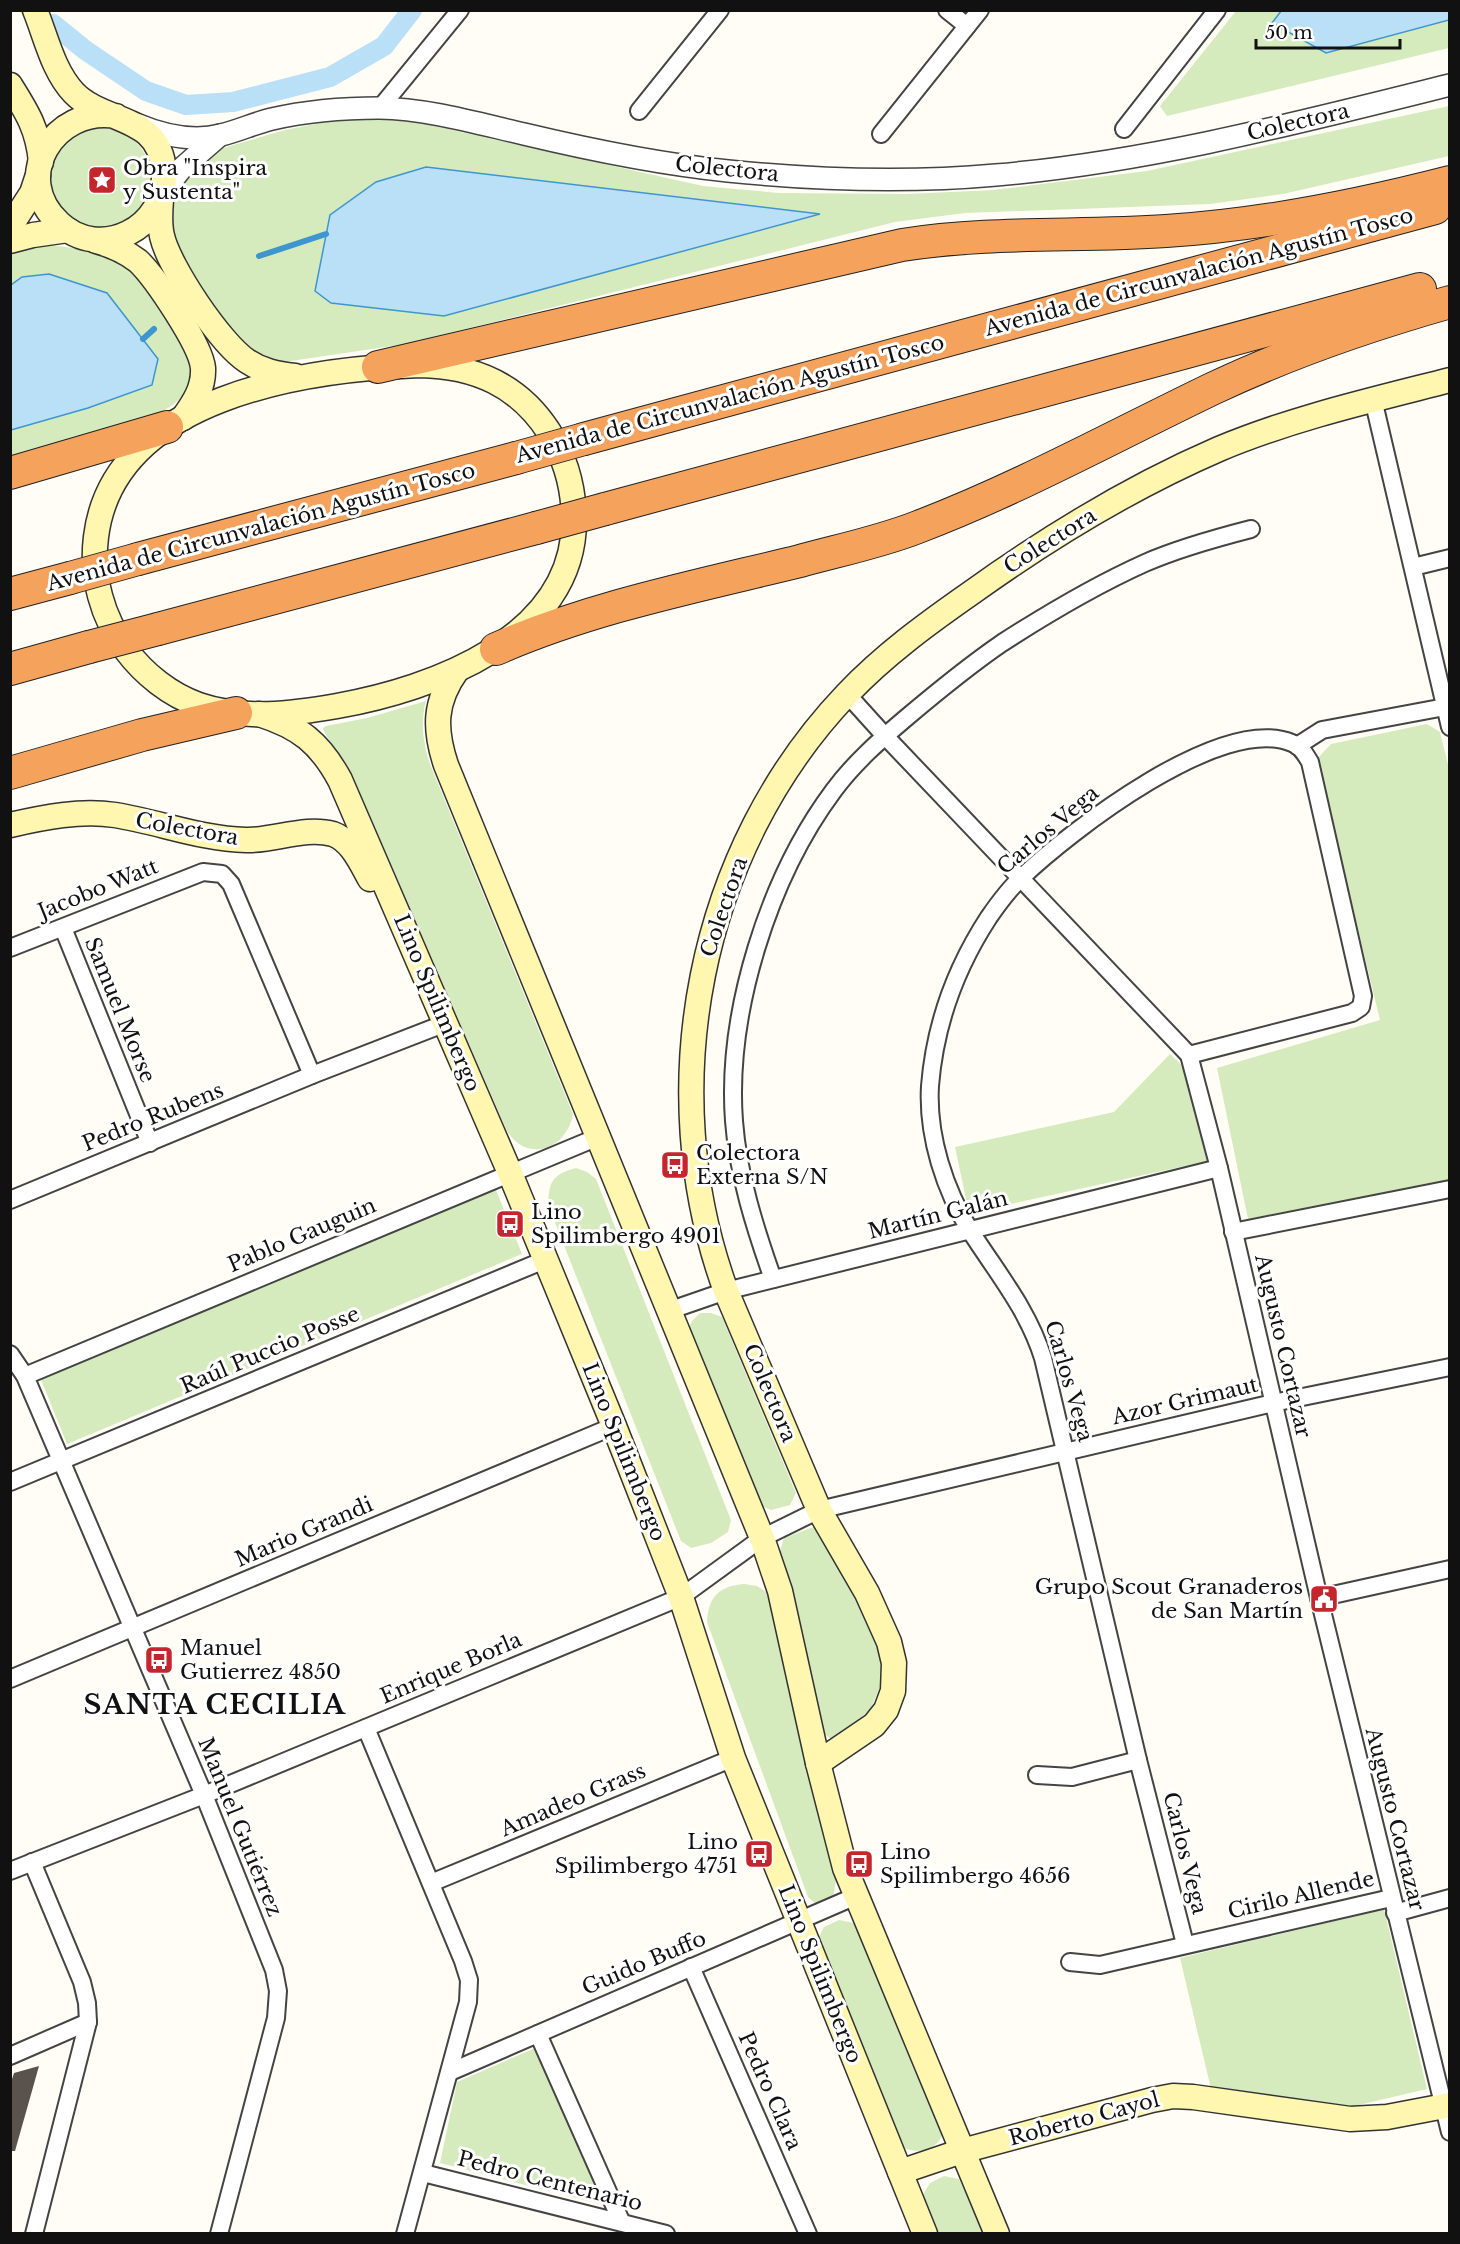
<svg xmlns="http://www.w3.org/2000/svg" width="1460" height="2244" font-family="'Libre Baskerville',serif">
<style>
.green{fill:#d5ebbd}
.water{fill:#b9e0f7;stroke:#3f96cf;stroke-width:1.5}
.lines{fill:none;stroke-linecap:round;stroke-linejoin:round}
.stream{stroke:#3f96cf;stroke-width:6}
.canal{stroke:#b9e0f7;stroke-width:20}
.building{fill:#5a524d}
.minor-casing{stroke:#444;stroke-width:20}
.tertiary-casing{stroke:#444;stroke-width:24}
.secondary-casing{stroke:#333;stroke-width:27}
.motorway-casing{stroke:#222;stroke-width:34}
.minor{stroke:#fff;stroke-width:16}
.tertiary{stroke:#fff;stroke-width:21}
.secondary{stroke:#fff6b0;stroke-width:24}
.motorway{stroke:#f5a25d;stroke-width:32}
.motorway-bridge-casing{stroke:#222;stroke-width:34;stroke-linecap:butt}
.motorway-bridge{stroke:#f5a25d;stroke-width:32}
.labels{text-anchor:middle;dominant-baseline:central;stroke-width:6;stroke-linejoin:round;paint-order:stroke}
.street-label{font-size:21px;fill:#111;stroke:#fff}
.poi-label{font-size:21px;fill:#111;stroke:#fff;text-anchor:start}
.district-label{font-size:27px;font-weight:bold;letter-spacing:1.5px;fill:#111;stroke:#fff}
</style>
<rect width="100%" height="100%" fill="#fffdf5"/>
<g class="green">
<polygon points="1236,11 1449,11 1449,48 1167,116 1160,106"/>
<polygon points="1449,106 1449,156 1283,194 1210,204 965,213 895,222 406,344 284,362 254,352 229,330 176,246 171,222 178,186 201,159 223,148 285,130 330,121 366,117 416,122 703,186 779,193 907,194 994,190 1147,171"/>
<circle cx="101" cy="178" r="50"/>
<path d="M36,244C71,247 107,251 135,274C146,287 154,303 164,317C171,328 183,340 188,352C202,386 178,405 151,417L11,460V251Z"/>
<path d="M426,701C420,723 423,742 430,764L573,1114C567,1149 527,1164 507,1131L349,768C343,757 324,736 323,728L326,726L367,718Z"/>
<polygon points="1427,724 1440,732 1450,773 1449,1180 1248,1219 1217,1068 1380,1020 1317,759 1331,744"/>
<polygon points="1170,1054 1189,1072 1208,1161 969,1213 955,1147 1114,1112"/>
<path d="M576,1168L587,1172L596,1179L731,1520L728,1532L711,1543L691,1548L681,1541L548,1205C549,1181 552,1175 576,1168Z"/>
<polygon points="496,1190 522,1254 67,1444 40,1377"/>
<polygon points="700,1313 711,1313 722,1317 796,1493 790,1505 771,1510 760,1505 688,1330 692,1321"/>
<polygon points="816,1526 836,1554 881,1646 884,1678 871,1708 843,1736 831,1739 823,1733 779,1554 784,1538"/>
<path d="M744,1584L757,1586L769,1594L837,1876L833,1897L816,1904L808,1897L707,1622C708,1597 719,1586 744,1584Z"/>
<polygon points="1384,1909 1427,2089 1350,2107 1212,2093 1180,1958"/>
<path d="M839,1920L854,1923L943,2134C935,2151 920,2154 904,2148L817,1941L824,1927Z"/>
<polygon points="535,2048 604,2205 440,2163 457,2082"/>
<polygon points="944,2176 959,2179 984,2233 937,2233 922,2196 930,2183"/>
</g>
<g class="water">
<polygon points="1281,11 1449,11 1449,20 1326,53 1272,23"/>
<polygon points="426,167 820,214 444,316 331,303 315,291 330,215 376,182"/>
<polygon points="49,274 107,293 158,359 152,385 88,408 11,430 11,285 22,277"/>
</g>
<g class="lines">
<g class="stream">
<polyline points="259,256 326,234"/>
<polyline points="143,339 154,329"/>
</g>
<polyline class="canal" points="53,24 85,50 146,91 186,105 233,102 330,77 384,46 412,10"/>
</g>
<polygon class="building" points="39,2066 15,2151 10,2151 10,2085 14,2073"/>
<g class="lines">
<g class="minor-casing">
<g id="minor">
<polyline points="947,10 967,26"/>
<polyline points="380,108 460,10"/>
<polyline points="639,111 720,10"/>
<polyline points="1124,129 1217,10"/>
<polyline points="881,134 980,10"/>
<polyline points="1373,399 1450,727"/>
<polyline points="1413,567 1450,558"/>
<polyline points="847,694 885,736 1189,1055 1219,1168 1319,1598 1450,2132"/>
<polyline points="1297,746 1322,730 1445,707"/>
<polyline points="63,928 150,1143"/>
<polyline points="10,948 203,872 222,874 231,884 312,1075"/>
<polyline points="10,1200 312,1075 446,1023"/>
<polyline points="1233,1232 1450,1189"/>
<path d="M773,1279C755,1228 738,1175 734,1121C726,1012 769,877 834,790C854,763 880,740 906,718C938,691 967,667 1002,643C1047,614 1096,585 1145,563C1179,548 1216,538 1251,529"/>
<polyline points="668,1311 726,1291 1219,1168"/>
<polyline points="10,1354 25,1376 204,1795 274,1970 278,1991 276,2018 219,2234"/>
<polyline points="25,1376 598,1137"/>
<polyline points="10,1482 547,1259"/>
<polyline points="1319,1598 1450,1569"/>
<polyline points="10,1679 614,1426"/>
<polyline points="366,1728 463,1961 469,1980 468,2002 405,2234"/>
<polyline points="1037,1775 1072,1777 1138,1760"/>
<polyline points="32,1862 82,1982 87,2003 88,2022 34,2234"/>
<polyline points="10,1871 204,1795 681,1597 762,1538 819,1510 1273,1403 1450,1367"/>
<polyline points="431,1883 733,1758"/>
<polyline points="1395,1913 1450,1898"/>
<path d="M1185,1944L1138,1760L1043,1358C1028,1310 998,1274 971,1232C945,1191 927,1136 930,1086C935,1024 955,969 989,917C998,904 1009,889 1021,878C1069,832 1222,713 1292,743C1301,746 1305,754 1310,762L1363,996L1361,1007L1352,1013L1189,1055"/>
<polyline points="1070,1962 1100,1965 1391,1898"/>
<polyline points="691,1967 808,2234"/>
<polyline points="538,2034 621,2221"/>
<polyline points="10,2056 88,2022"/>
<polyline points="450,2072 856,1896"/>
<polyline points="423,2173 666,2234"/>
</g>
</g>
<g class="tertiary-casing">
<g id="tertiary">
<path d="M136,124C162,135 193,142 221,135C238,131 255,123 272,119C307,111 344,108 379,108C428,109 476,123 524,134C591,150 659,164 728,171C817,180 907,183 996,175C1149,162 1301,122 1450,85"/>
<polyline points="163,192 181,169 220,135"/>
</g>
</g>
<g class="secondary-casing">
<g id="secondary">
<path d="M35,10C46,37 53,71 74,93C104,124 161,114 164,172C167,228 100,262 59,223C10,178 54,106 116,116"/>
<path d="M10,85C27,112 38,129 41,162"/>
<path d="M161,200C160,212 159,224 162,236C169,267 221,344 247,361C262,371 277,374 295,376"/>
<polyline points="10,227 32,193 38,175"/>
<polyline points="10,241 33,235 68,230"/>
<path d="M96,241C111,245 125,251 138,261C155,277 201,345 203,368C204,388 194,403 183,418"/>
<path d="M420,365C475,366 519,385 549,432C566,459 574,490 574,521C574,638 433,689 337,706C292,714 243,720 199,705C170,695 144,674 126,650C102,617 91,577 96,537C113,396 307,369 420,365Z"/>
<path d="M457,670C434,702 434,729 446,765L762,1538L780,1591L818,1763L845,1868L997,2234"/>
<path d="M259,714C300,727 320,743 340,780L510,1173L614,1426L681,1597L733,1758L925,2234"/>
<path d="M10,825C45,817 80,810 115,815C159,822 201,839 246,840C274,841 305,826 333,834C351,840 361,863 370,879"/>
<path d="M818,1763L874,1725L886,1710L893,1691L894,1663L889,1642L867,1593L819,1510L726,1291C652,1089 698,850 847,694C884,655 928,623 971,593C1049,537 1131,487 1219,449C1293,418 1372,400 1450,380"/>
<polyline points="900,2172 962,2151 1152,2100 1173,2096 1193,2097 1350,2119 1387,2117 1450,2105"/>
</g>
</g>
<g class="motorway-casing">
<g id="motorway">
<path d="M378,367L902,245C990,231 1078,237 1166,231C1262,225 1357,206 1450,182"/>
<polyline points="584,439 1435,208"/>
<polyline points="10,473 167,427"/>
<polyline points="605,509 1420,289"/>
<polyline points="138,559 516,458"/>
<polyline points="10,594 70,578"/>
<polyline points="158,629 536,528"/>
<path d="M496,649C592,607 698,586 800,561C840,550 880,542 918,527C1020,488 1116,435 1214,388C1290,352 1369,325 1450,302"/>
<polyline points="10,669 89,647"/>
<polyline points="10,773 142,735 236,713"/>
</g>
</g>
<use href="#minor" class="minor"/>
<use href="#tertiary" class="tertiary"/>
<use href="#secondary" class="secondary"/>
<use href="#motorway" class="motorway"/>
<g class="motorway-bridge-casing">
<g id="motorway-bridge">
<polyline points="516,458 584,439"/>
<polyline points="536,528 605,509"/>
<polyline points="70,578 138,559"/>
<polyline points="89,647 158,629"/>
</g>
</g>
<use href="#motorway-bridge" class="motorway-bridge"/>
</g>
<defs>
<g id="sight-square" transform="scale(1.5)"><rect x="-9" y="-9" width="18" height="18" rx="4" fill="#c4262e" stroke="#fff"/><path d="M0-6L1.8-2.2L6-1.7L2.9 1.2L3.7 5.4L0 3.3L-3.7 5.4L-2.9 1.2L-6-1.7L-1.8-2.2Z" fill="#fff"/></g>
<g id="bus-square" transform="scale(1.5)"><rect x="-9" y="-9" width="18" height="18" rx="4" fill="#c4262e" stroke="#fff"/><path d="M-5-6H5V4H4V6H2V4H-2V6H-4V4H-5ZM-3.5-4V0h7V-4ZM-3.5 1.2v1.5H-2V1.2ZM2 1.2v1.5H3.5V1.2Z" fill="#fff"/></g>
<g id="civic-square" transform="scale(1.5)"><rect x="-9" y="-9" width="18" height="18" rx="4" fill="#c4262e" stroke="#fff"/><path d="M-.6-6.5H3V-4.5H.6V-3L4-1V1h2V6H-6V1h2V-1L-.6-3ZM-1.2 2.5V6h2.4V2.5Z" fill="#fff"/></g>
</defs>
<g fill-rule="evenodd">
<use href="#sight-square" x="102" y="180"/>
<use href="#bus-square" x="675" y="1165"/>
<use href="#bus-square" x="510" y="1224"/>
<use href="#civic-square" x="1324" y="1599"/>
<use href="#bus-square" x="159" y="1660"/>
<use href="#bus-square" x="759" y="1854"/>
<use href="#bus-square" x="859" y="1864"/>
</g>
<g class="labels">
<g class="street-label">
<text transform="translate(1298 122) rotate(-13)">Colectora</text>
<text transform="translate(727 169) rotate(6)">Colectora</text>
<text transform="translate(1199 272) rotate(-15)">Avenida de Circunvalación Agustín Tosco</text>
<text transform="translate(730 399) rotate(-15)">Avenida de Circunvalación Agustín Tosco</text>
<text transform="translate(261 527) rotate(-15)">Avenida de Circunvalación Agustín Tosco</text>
<text transform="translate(1050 541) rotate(-32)">Colectora</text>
<text transform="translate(187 829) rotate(10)">Colectora</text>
<text transform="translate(1048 830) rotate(-40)">Carlos Vega</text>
<text transform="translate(98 889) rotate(-22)">Jacobo Watt</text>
<text transform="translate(724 907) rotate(-71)">Colectora</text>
<text transform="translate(437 1003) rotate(67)">Lino Spilimbergo</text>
<text transform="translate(120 1010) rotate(68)">Samuel Morse</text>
<text transform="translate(153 1117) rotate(-22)">Pedro Rubens</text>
<text transform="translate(938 1215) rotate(-14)">Martín Galán</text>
<text transform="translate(302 1235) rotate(-23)">Pablo Gauguin</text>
<text transform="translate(1283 1346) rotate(77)">Augusto Cortazar</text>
<text transform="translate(270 1350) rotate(-23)">Raúl Puccio Posse</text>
<text transform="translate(1069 1381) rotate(74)">Carlos Vega</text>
<text transform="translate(770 1393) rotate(67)">Colectora</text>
<text transform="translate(1185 1401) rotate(-13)">Azor Grimaut</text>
<text transform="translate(624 1452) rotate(68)">Lino Spilimbergo</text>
<text transform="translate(304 1532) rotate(-23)">Mario Grandi</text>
<text transform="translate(451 1668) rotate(-23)">Enrique Borla</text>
<text transform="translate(573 1800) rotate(-23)">Amadeo Grass</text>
<text transform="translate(1395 1819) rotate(76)">Augusto Cortazar</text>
<text transform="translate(240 1827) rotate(68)">Manuel Gutiérrez</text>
<text transform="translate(1185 1853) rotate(76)">Carlos Vega</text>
<text transform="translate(1301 1895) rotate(-13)">Cirilo Allende</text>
<text transform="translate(644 1963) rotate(-23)">Guido Buffo</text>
<text transform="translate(820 1974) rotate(68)">Lino Spilimbergo</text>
<text transform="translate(770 2091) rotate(66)">Pedro Clara</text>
<text transform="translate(1084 2119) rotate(-15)">Roberto Cayol</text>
<text transform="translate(550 2181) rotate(14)">Pedro Centenario</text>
</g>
<g class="poi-label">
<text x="123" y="168">Obra "Inspira<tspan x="123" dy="24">y Sustenta"</tspan></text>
<text x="696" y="1153">Colectora<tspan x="696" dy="24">Externa S/N</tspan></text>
<text x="531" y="1212">Lino<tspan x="531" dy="24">Spilimbergo 4901</tspan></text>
<text x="1303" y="1587" text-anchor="end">Grupo Scout Granaderos<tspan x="1303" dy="24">de San Martín</tspan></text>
<text x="180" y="1648">Manuel<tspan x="180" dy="24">Gutierrez 4850</tspan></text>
<text x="738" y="1842" text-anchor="end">Lino<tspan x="738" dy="24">Spilimbergo 4751</tspan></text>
<text x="880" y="1852">Lino<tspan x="880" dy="24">Spilimbergo 4656</tspan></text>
</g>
<g class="district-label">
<text x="215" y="1704">SANTA CECILIA</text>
</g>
</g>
<rect width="1460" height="2244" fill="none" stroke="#111111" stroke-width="24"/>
<path d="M1256 39v9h144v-9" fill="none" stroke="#111111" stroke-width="3"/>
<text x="1265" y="39" font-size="18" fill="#111111" stroke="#ffffff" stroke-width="4.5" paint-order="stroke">50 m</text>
</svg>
